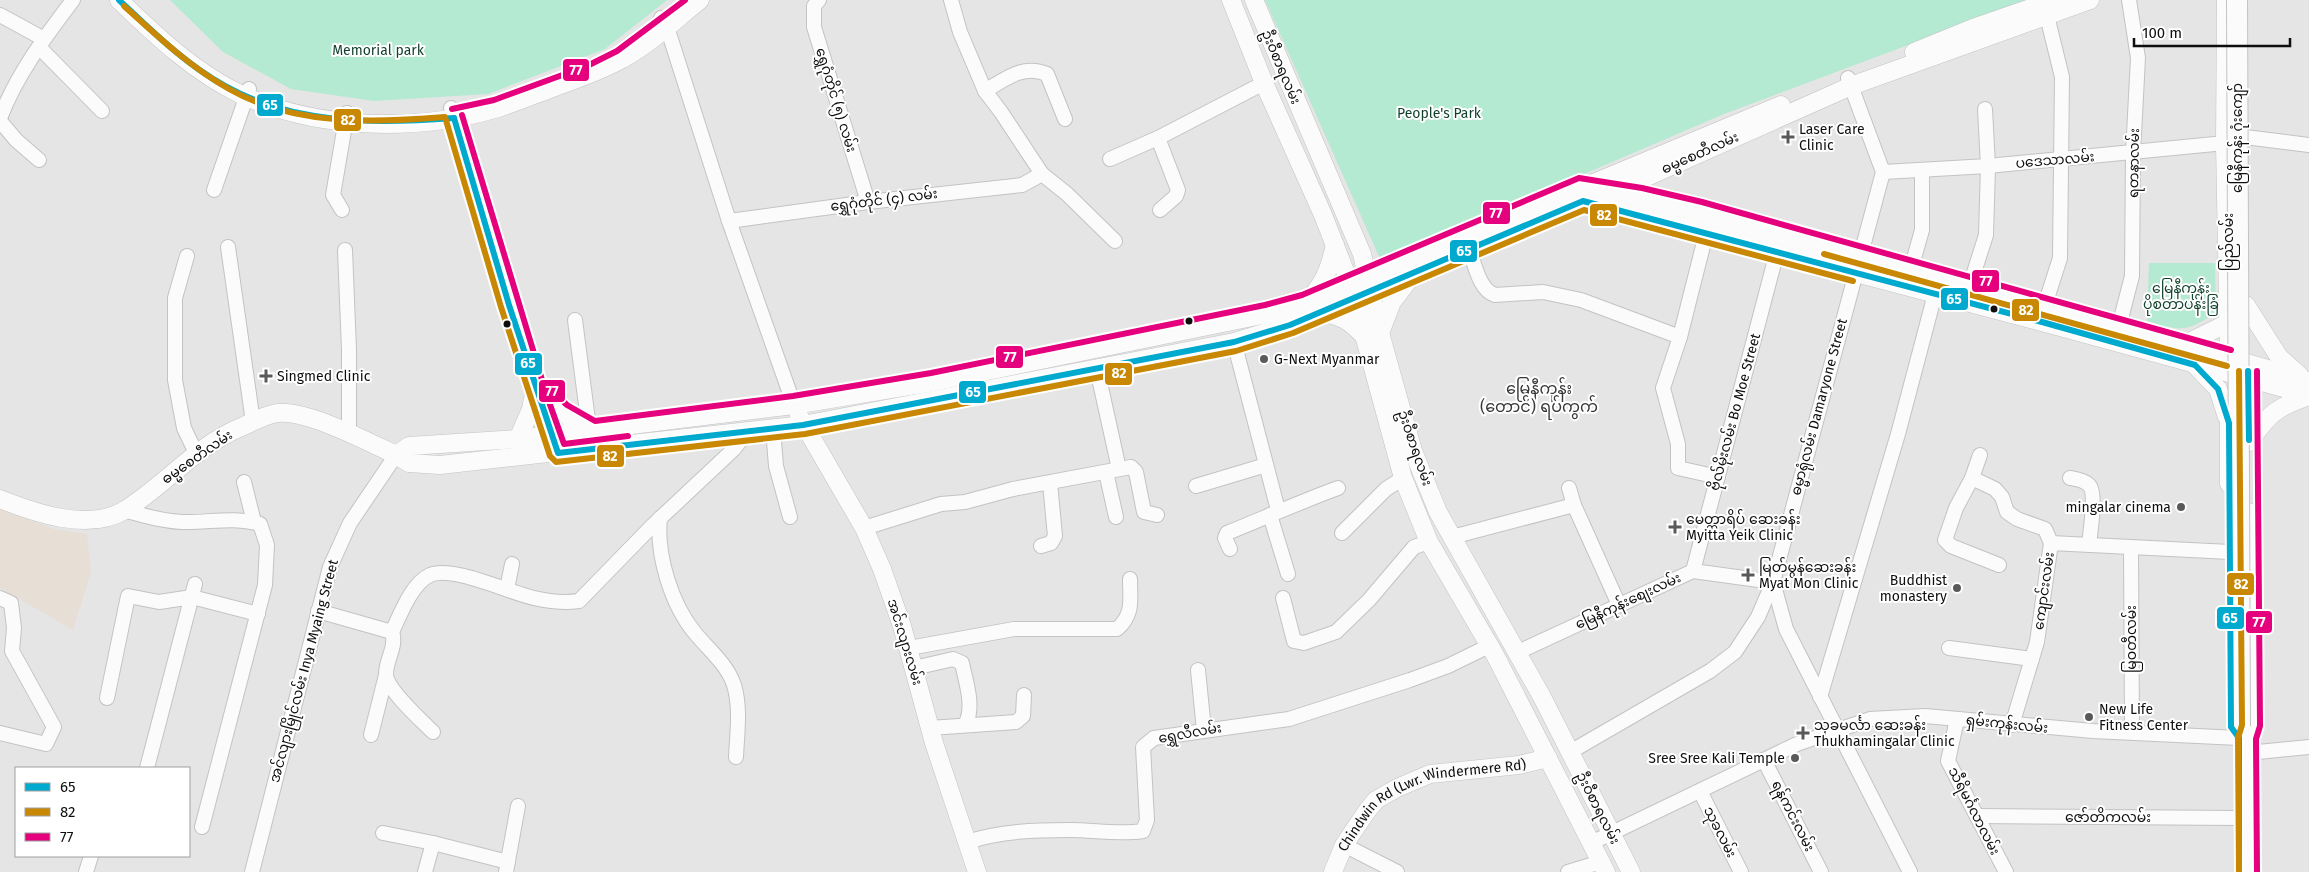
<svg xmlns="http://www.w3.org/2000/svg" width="2309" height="872" font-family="'Fira Sans','Noto Sans Myanmar',sans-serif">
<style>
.commercial{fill:#e7ded5}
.green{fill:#b4e9d2}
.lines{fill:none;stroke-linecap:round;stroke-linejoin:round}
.minor-casing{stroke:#c3c3c4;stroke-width:16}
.major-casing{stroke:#c3c3c4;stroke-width:19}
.highway-casing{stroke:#c3c3c4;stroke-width:22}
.minor{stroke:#fbfbfb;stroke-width:14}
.major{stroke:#fbfbfb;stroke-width:18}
.highway{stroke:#fbfbfb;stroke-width:20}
.highway-bridge-casing{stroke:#c3c3c4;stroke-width:22;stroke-linecap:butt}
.highway-bridge{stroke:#fbfbfb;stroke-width:20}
.bus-1-casing{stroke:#fff;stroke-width:10}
.bus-2-casing{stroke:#fff;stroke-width:10}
.bus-3-casing{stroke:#fff;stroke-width:10}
.bus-1{stroke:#00a9ce;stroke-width:6}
.bus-2{stroke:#c88803;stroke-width:6}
.bus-3{stroke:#e5007d;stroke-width:6}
.poi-dot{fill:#59595a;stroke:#fff;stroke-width:2}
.bus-dot{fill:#0e0e0e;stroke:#fff;stroke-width:2}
.labels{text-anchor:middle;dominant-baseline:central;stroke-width:4;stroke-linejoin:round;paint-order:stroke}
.park-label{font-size:14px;fill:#113f2d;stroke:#fff}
.street-label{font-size:14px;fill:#0e0e0e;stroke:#fff}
.poi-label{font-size:14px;fill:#0e0e0e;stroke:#fff;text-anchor:start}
.quarter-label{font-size:16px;fill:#383839;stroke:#fff}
.line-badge{stroke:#fff;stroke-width:2}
.badge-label{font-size:14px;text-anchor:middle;font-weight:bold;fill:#fff}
</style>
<rect width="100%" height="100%" fill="#e5e5e6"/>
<polygon class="commercial" points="0,509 54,529 87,534 91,572 73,630 0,588"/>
<g class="green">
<polygon points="170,0 667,0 605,49 488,94 374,101 291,89 223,52"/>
<polygon points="1265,0 2028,0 1724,114 1381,261"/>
<path d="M2149,263H2215L2216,312C2186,333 2181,331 2147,321Z"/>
</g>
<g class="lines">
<g class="minor-casing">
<g id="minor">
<polyline points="819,0 814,6 814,27 868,202"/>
<polyline points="0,15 44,39"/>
<polyline points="661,18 667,27 729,221 794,405"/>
<polyline points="39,47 102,111"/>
<path d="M985,91C1005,79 1023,64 1047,74L1065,119"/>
<polyline points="451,108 509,305 555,444"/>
<path d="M0,118C17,74 45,37 73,0"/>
<polyline points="0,121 16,140 39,160"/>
<polyline points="2245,137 2309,145"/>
<polyline points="1110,159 1158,138"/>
<polyline points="1883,172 1988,166 2225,143"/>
<polyline points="1042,174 1067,194 1115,241"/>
<polyline points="214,190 249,89"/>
<polyline points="342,210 333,195 347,113"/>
<polyline points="1160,210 1176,196 1178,190 1158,138 1264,83"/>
<polyline points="729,221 868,202 1022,185 1042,174 1001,112 985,91 960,32 951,0"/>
<polyline points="1706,234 1680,337 1663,388 1678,444 1678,468 1718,477"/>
<polyline points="228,247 253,422"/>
<path d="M1469,249C1475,264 1479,290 1495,295L1543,292L1581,300L1680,337"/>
<polyline points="345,250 349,350 349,434"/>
<polyline points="187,256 175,298 175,380 184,428 196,453"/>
<polyline points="1911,269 1922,230 1922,170"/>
<polyline points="1970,285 1986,235 1988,166 1985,109"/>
<polyline points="2045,305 2060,258 2062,77 2047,16"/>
<polyline points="575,320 589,428"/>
<polyline points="2119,326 2132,276 2133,153 2138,58 2129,0"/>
<polyline points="1234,342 1278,510"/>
<polyline points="1097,369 1119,469"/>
<polyline points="773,429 776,466 790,517"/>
<polyline points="1980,455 1972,478 1995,489 2002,497 2007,512 2017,519 2045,529 2051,543"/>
<polyline points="1106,472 1116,517"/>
<polyline points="1972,478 1956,508 1945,540 1951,546 1999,565"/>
<path d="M2070,478C2076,479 2084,480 2089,485C2097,493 2090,533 2089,545"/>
<polyline points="244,482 254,522"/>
<polyline points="1196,486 1266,465"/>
<polyline points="1569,488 1574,505 1619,605"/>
<path d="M124,510C144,516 162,521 182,522C208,523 234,516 260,524L267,545L265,585L202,827"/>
<polyline points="1270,515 1288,574"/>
<path d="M660,518C656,554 671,604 695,633C708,649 727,664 734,685C741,708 737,734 736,757"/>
<polyline points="864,528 941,504 965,502 1013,489 1131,467 1136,472 1144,512 1157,515"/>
<polyline points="1342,533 1386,489 1403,478"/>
<polyline points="1452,537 1574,505"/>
<polyline points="1041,546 1051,543 1055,536 1050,483"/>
<polyline points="2131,547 2132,732"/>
<path d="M1230,549L1225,538L1227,533C1264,518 1300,502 1338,488"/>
<polyline points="1693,571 1777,252"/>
<polyline points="507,589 512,564"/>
<polyline points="0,598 11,603 14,628 12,651 54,727 46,744 0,733"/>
<polyline points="1283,598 1294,641 1304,643 1336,632 1369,600 1414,547 1429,542"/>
<path d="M318,611L392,632C397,647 386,659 386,674C386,689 422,721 433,732"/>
<path d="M392,632C400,615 412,583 430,575C452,565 510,593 534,598C550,602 563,603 579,601L653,525L734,449L747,432"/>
<path d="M909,648L1014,629H1117C1134,614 1130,600 1130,579"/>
<polyline points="1949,648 2032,659"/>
<polyline points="1518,652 1693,571 1773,582 1786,629 1910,872"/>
<path d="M914,668L953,659L962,663C966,683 975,707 965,725"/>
<polyline points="1198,670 1204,730"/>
<polyline points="1820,697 1898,434 1935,294"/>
<polyline points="107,698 128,596 159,602 192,597 258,614"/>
<polyline points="1957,719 1948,761 2006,872"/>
<polyline points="2012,725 2037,642 2051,543 2230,552"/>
<polyline points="930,728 1016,722 1023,716 1024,695"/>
<polyline points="371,735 386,675"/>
<polyline points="1570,752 1710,671 1735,652 1758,617 1773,582 1883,172 1848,78"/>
<polyline points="2248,753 2309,747"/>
<polyline points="1764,760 1821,872"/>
<polyline points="147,768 195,584"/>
<polyline points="1700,791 1741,872"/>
<polyline points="1977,816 2239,818"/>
<polyline points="383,833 433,843 508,862"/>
<path d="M967,842C1000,831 1035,830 1070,830C1095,830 1118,835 1143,831L1147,820L1143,747L1154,738L1289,719L1410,680L1448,666L1489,646"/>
<polyline points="1591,843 1797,744 1870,719 1925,716 2093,731 2239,738"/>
<polyline points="1344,845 1397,872"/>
<polyline points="86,872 91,856"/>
<polyline points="252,872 330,567 350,523 396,455"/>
<polyline points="425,872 433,843"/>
<polyline points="506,872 518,806"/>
<polyline points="1568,872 1601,862"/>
</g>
</g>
<g class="major-casing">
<g id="major">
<path d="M119,0C155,35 195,73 242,95C319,130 417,132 498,108C517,102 536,94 555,87C577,79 601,71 622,59C650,44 675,20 700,0"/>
<polyline points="1231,0 1264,83 1323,215 1350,284 1403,478 1429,542 1495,655 1606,872"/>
<polyline points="1254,0 1362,254 1380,333 1413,451 1438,512 1542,697 1631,872"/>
<polyline points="2226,0 2225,143 2229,354"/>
<polyline points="1914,52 1973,28 2054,0"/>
<polyline points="1611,190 2045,305 2309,381"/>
<polyline points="1583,201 2042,322 2309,395"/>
<path d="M1309,299C1325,283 1330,266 1335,245"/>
<polyline points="2246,305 2279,357 2299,375"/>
<path d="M1319,314C1339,313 1351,322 1364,336"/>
<polyline points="1380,333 1392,302 1414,273"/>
<polyline points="2183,345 2228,323"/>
<polyline points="2195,365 2218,389 2227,417"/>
<path d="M535,388C552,406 571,421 594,430"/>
<polyline points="2229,405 2229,484"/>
<polyline points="799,416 864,528 882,569 902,626 934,743 977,872"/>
<polyline points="518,439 531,409 535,388"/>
<path d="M2249,442C2270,413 2275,408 2309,396"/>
<polyline points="396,455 409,446 518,439 794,405 933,382 1267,314 1305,303 1781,105"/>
<path d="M0,499C35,513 89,532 125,510C165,485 195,447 239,428C251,423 266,414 278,413C308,410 368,442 396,455L409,463L440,465L803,425L1234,342L1290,325L1642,179L1851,86L2090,0"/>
<polyline points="2247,738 2251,726 2249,512"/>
<path id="s1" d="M1333,872L1344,845L1367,811L1376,800L1397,788L1430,774L1519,765L1548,758"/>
</g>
</g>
<g class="highway-casing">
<polyline id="highway" points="2240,726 2247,738 2248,872"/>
</g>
<use href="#minor" class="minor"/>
<use href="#major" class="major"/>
<use href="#highway" class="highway"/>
<g class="highway-bridge-casing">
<polyline id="highway-bridge" points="2237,0 2240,726"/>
</g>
<use href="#highway-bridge" class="highway-bridge"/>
<g class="bus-1-casing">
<g id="bus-1">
<path d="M119,0C152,31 185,64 225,86C294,125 377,124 454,118"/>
<polyline points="454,118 509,305 558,453 803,425 1234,342 1290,325 1583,201 2042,322 2195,365 2218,389 2229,423 2231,727 2239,738 2239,872"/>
<polyline points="2248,371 2249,440"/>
</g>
</g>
<g class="bus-2-casing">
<g id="bus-2">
<path d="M124,6C157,36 190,67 229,89C294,126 373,123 445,117L501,307L550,456L556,462L805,434L1236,351L1293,333L1584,210L1853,281"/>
<polyline points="1824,254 2227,366"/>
<polyline points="2239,872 2238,738 2242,725 2239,371"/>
</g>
</g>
<g class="bus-3-casing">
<g id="bus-3">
<polyline points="452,109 494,100 587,66 617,51 685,0"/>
<polyline points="462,115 543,383 567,405 595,421 793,396 931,373 1265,305 1302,295 1579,178 1642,188 1702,202 2231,350"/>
<polyline points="2257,371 2260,726 2256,739 2257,872"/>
<polyline points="543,385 564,444 628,436"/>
</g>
</g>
<use href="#bus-1" class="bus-1"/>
<use href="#bus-2" class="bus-2"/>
<use href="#bus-3" class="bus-3"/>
</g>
<g class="poi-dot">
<path d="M1785.5 129.5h5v5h5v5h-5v5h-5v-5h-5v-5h5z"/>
<circle cx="1264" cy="359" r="5"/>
<path d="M263.5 368.5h5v5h5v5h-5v5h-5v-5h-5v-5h5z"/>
<circle cx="2181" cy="507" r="5"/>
<path d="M1672.5 519.5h5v5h5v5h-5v5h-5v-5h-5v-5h5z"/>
<path d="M1745.5 567.5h5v5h5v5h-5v5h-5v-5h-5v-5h5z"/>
<circle cx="1957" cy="588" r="5"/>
<circle cx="2089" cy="717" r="5"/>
<path d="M1800.5 725.5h5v5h5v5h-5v5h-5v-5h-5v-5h5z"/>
<circle cx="1795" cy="758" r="5"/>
</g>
<g class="bus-dot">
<circle cx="1994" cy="309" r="4.5"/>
<circle cx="1189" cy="321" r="4.5"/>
<circle cx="507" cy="324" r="4.5"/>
</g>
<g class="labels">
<g class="park-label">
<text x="378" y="50">Memorial park</text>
<text x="1439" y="113">People's Park</text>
<text x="2181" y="288">မြေနီကုန်း<tspan x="2181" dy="16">ပိုစတာပန်းခြံ</tspan></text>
</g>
<g class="street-label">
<text transform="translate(1281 67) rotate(67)">ဦးဝီစာရလမ်း</text>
<text transform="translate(836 100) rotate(73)">ရွှေဂုံတိုင် (၅) လမ်း</text>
<text transform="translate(2237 138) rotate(-90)">မြေနီကုန်း ဂုံးကျော်</text>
<text transform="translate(1700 153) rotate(-24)">ဓမ္မစေတီလမ်း</text>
<text transform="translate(2055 160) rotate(-5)">ပဒေသာလမ်း</text>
<text transform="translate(2134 163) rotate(-89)">ရတနာလမ်း</text>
<text transform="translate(884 200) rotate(-7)">ရွှေဂုံတိုင် (၄) လမ်း</text>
<text transform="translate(2228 242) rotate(-90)">ပြည်လမ်း</text>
<text transform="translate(1819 407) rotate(-75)">ဓမ္မာရုံလမ်း Damaryone Street</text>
<text transform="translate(1735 412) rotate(-75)">ဗိုလ်မိုးလမ်း Bo Moe Street</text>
<text transform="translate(1415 448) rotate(71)">ဦးဝီစာရလမ်း</text>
<text transform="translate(197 457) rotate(-35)">ဓမ္မစေတီလမ်း</text>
<text transform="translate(2044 591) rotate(-82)">ကျောင်းလမ်း</text>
<text transform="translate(1628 601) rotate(-25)">မြေနီကုန်းစျေးလမ်း</text>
<text transform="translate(2131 639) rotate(-90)">မြဝတီလမ်း</text>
<text transform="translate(905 642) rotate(73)">အင်းလျားလမ်း</text>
<text transform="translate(304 671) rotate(-75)">အင်လျားမြိုင်လမ်း Inya Myaing Street</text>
<text transform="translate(2007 724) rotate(6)">ရှမ်းကုန်းလမ်း</text>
<text transform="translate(1190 733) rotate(-10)">ရွှေလီလမ်း</text>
<text transform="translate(1598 808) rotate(63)">ဦးဝီစာရလမ်း</text>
<text stroke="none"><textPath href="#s1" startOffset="132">Chindwin Rd (Lwr. Windermere Rd)</textPath></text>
<text transform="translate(1974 811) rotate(63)">သီရိမင်္ဂလာလမ်း</text>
<text transform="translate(1793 816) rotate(63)">ရန်ကင်းလမ်း</text>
<text x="2108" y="817">ဇော်တိကလမ်း</text>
<text transform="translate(1720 832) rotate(63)">သုခလမ်း</text>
</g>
<g class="poi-label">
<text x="1799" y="129">Laser Care<tspan x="1799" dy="16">Clinic</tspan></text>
<text x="1274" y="359">G-Next Myanmar</text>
<text x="277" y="376">Singmed Clinic</text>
<text x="2171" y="507" text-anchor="end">mingalar cinema</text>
<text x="1686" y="519">မေတ္တာရိပ် ဆေးခန်း<tspan x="1686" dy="16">Myitta Yeik Clinic</tspan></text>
<text x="1759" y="567">မြတ်မွန်ဆေးခန်း<tspan x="1759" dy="16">Myat Mon Clinic</tspan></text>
<text x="1947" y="580" text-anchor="end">Buddhist<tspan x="1947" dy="16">monastery</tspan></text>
<text x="2099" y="709">New Life<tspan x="2099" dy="16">Fitness Center</tspan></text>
<text x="1814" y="725">သုခမင်္လာ ဆေးခန်း<tspan x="1814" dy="16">Thukhamingalar Clinic</tspan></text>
<text x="1785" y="758" text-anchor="end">Sree Sree Kali Temple</text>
</g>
<g class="quarter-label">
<text x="1539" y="388">မြေနီကုန်း<tspan x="1539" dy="18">(တောင်) ရပ်ကွက်</tspan></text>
</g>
</g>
<g class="line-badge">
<rect x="562" y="58" width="28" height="24" rx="5" fill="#e5007d"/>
<rect x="256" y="93" width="28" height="24" rx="5" fill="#00a9ce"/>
<rect x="333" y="108" width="29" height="24" rx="5" fill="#c88803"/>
<rect x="1482" y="201" width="29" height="24" rx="5" fill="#e5007d"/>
<rect x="1589" y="203" width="29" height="24" rx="5" fill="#c88803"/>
<rect x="1449" y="239" width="29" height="24" rx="5" fill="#00a9ce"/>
<rect x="1971" y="269" width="29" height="24" rx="5" fill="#e5007d"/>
<rect x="1940" y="287" width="29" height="24" rx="5" fill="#00a9ce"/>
<rect x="2011" y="298" width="29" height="24" rx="5" fill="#c88803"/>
<rect x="995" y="345" width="29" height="24" rx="5" fill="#e5007d"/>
<rect x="514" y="352" width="29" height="24" rx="5" fill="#00a9ce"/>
<rect x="1104" y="362" width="29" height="24" rx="5" fill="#c88803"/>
<rect x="538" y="379" width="28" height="24" rx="5" fill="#e5007d"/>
<rect x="958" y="380" width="29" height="24" rx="5" fill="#00a9ce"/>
<rect x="596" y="444" width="29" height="24" rx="5" fill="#c88803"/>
<rect x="2226" y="572" width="29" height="24" rx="5" fill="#c88803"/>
<rect x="2216" y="606" width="29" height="24" rx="5" fill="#00a9ce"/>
<rect x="2245" y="610" width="28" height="24" rx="5" fill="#e5007d"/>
</g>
<g class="badge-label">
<text x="576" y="75">77</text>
<text x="270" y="110">65</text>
<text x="348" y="125">82</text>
<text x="1496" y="218">77</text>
<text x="1604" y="220">82</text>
<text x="1464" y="256">65</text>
<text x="1986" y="286">77</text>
<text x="1954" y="304">65</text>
<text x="2026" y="315">82</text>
<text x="1010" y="362">77</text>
<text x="528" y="368">65</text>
<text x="1119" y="378">82</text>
<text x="552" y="396">77</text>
<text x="973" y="397">65</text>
<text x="610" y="461">82</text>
<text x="2241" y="589">82</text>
<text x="2230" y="623">65</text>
<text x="2259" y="627">77</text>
</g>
<rect x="15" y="767" width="175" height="90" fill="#ffffff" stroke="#9f9f9f"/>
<rect x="25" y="783" width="25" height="8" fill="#00a9ce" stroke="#9f9f9f"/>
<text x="60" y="792" font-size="15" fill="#0e0e0e">65</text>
<rect x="25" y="808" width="25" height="8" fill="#c88803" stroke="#9f9f9f"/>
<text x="60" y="817" font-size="15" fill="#0e0e0e">82</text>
<rect x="25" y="833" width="25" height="8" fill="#e5007d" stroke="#9f9f9f"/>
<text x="60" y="842" font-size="15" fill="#0e0e0e">77</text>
<path d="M2134 38v8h156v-8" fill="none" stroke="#0e0e0e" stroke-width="2.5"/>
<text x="2142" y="38" font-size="15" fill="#0e0e0e" stroke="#ffffff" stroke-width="4" paint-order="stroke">100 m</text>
</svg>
